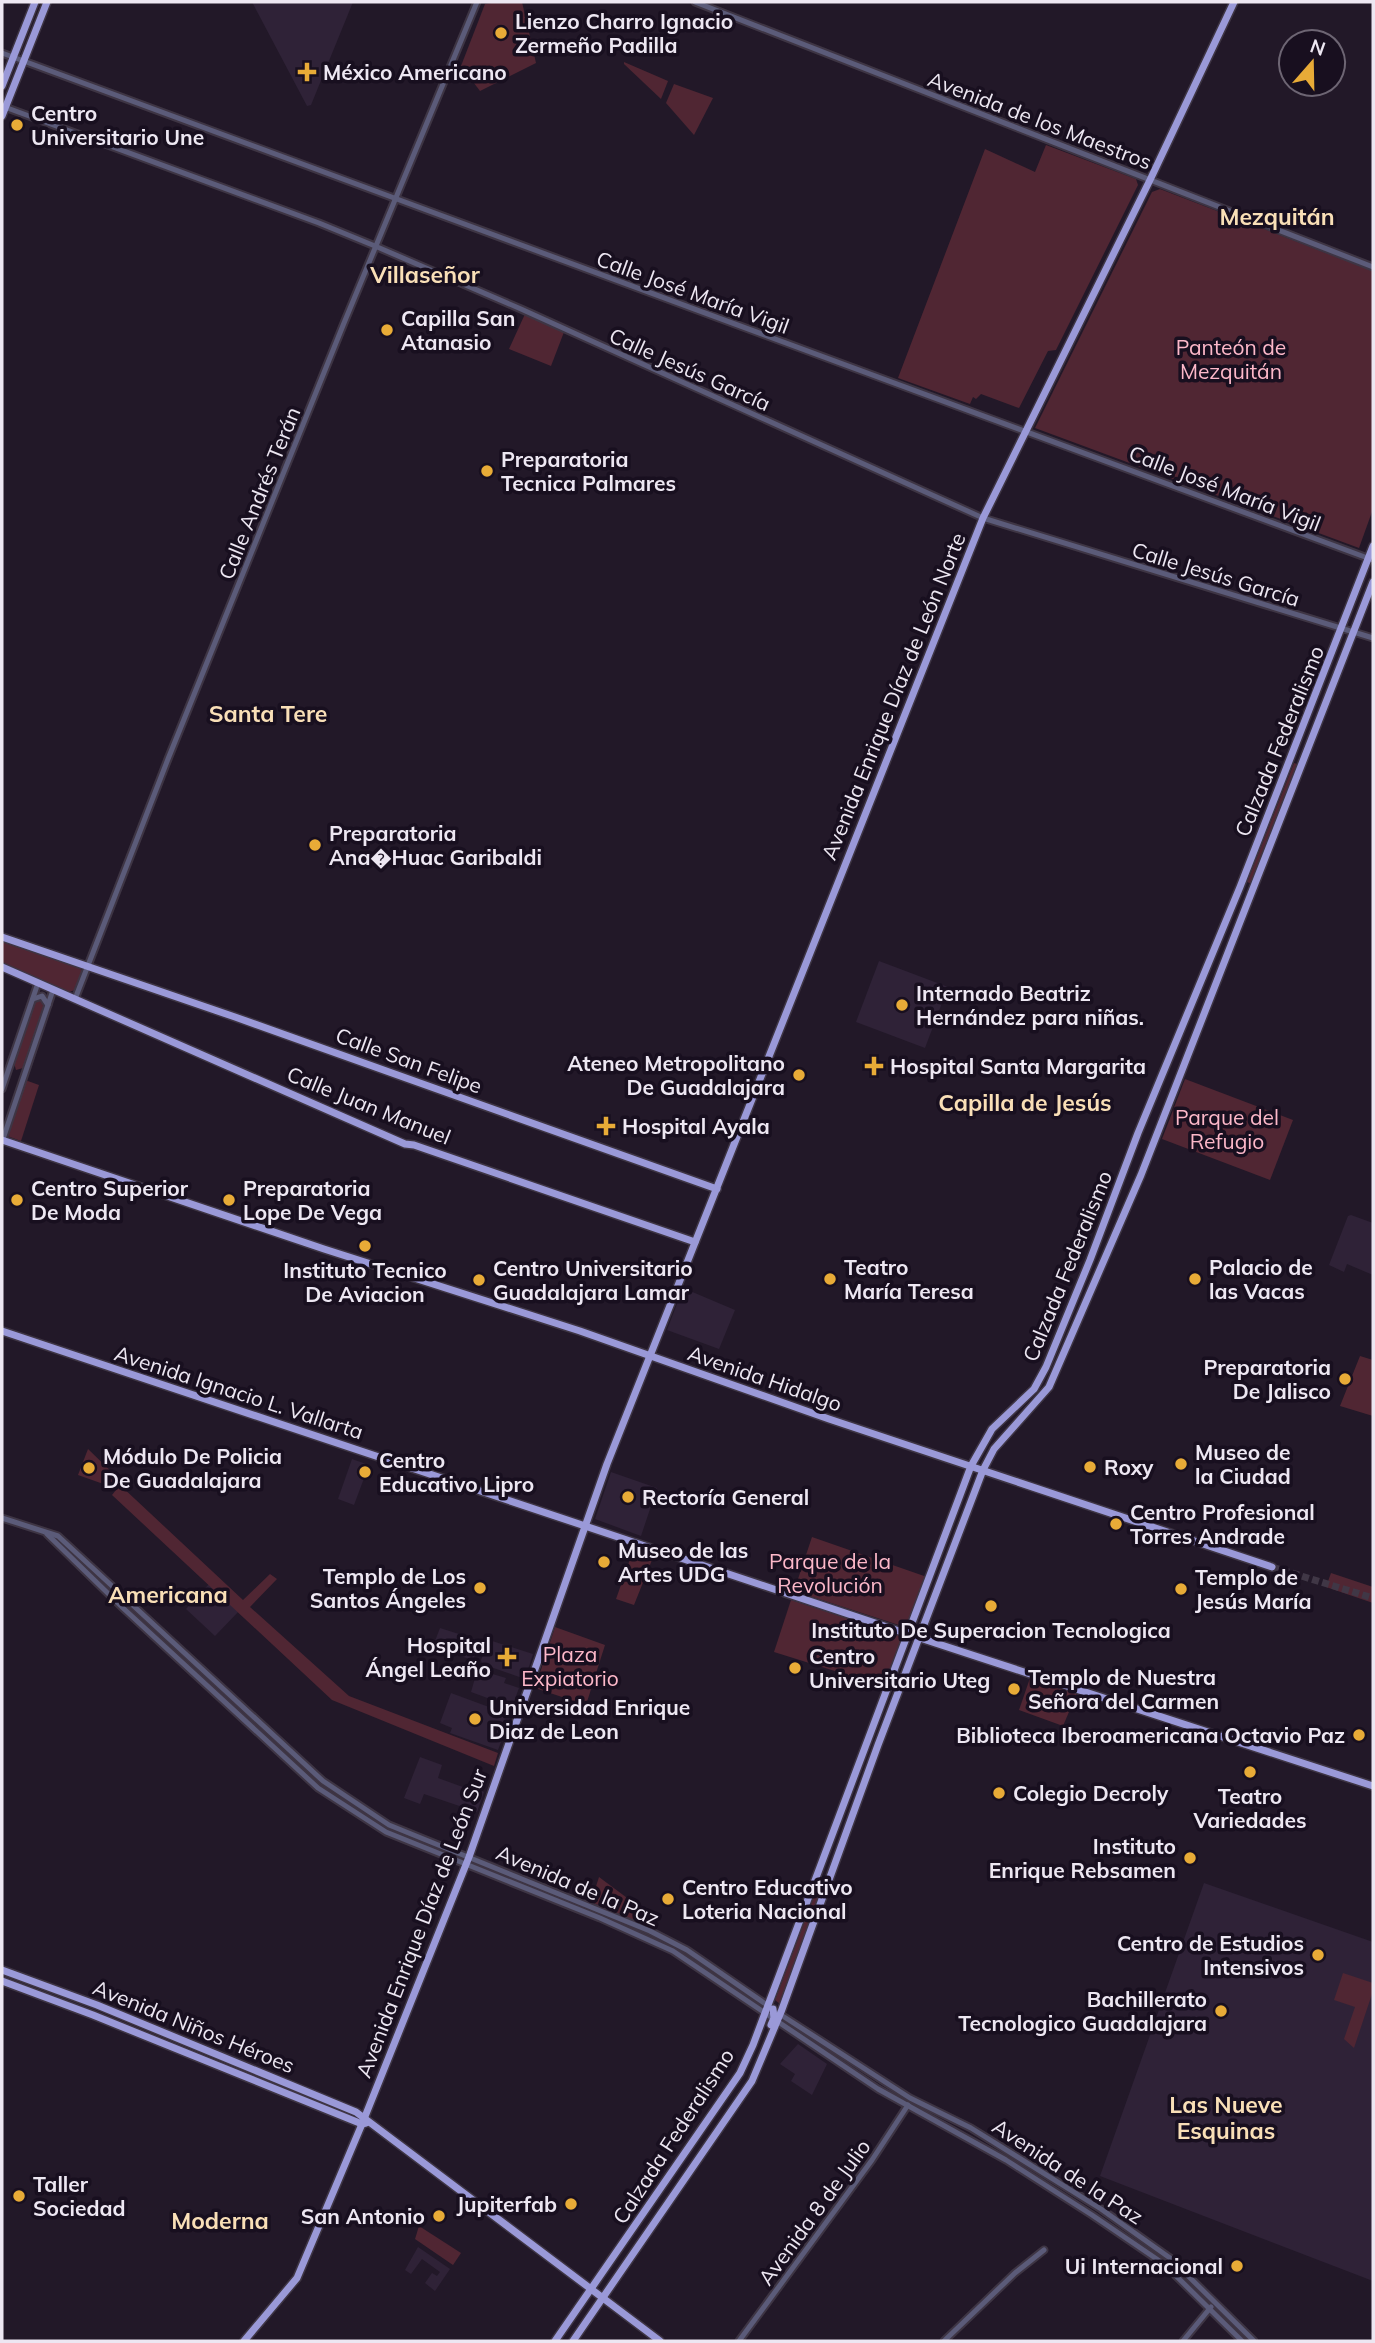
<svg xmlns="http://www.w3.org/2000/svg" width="1375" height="2343" font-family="Mulish,sans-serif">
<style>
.built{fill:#2f2237}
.green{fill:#502633}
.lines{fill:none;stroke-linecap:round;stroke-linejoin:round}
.major-tunnel{stroke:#403746;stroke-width:7;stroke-dasharray:7 3.5;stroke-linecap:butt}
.minor-casing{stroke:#3e3544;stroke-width:9}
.major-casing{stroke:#3e3544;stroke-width:10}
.minor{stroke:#5b5b79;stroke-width:5}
.major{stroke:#9a99d8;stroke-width:7}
.poi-dot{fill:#e8ab37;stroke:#180f1f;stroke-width:2.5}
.labels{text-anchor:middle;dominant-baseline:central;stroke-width:7;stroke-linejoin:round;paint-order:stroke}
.poi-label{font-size:21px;font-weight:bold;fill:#ede7f2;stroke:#180f1f;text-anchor:start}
.street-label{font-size:21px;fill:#ede7f2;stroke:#180f1f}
.park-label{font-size:21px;fill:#fdb8c9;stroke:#180f1f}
.neighbourhood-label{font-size:23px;font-weight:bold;fill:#f9dfb7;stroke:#180f1f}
</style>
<rect width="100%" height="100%" fill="#221828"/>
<g class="built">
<polygon points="252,2 353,2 311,105 307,106"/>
<polygon points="879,961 948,987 925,1048 856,1022"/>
<polygon points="1351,1215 1373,1223 1373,1275 1347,1264 1344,1272 1329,1265 1348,1216"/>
<polygon points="683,1288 735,1310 719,1349 667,1330"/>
<polygon points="352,1459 369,1465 354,1505 338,1499"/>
<polygon points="611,1472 657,1488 641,1536 595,1519"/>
<polygon points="209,1584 239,1611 215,1636 186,1609"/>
<polygon points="440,1628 481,1641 474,1657 471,1656 470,1659 436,1649 438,1642 435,1641"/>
<polygon points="489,1640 533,1654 525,1679 482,1664 481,1660"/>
<polygon points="479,1670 506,1678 504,1683 519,1688 512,1707 471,1692 477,1671"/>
<polygon points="451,1693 511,1715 498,1750 450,1733 452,1728 440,1723"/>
<polygon points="420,1757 442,1765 438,1778 471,1790 473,1787 484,1792 477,1812 424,1794 420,1804 404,1798"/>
<polygon points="1204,1883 1373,1942 1373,2281 1100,2176"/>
<polygon points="798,2044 827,2064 812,2095 791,2081 795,2074 780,2064"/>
<polygon points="418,2247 450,2269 435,2291 425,2283 432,2273 437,2276 440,2272 422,2259 411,2274 405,2270"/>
</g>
<g class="green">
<polygon points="497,2 522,2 536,63 480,91 461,66 485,4"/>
<polygon points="624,62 668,81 661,99 624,64"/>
<polygon points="674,84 713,98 694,135 666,103"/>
<polygon points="1046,145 1136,179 1138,185 1056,350 1048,351 1019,408 981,394 976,399 973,397 970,404 898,378 985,149 1035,172"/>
<polygon points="1160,189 1373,271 1373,509 1359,548 1035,428 1152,192"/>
<polygon points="525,314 564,332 551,366 509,349"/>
<polygon points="1294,763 1300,765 1252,884 1247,882"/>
<polygon points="2,942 79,967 82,971 75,990 69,992 2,963"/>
<polygon points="40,998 44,1005 23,1068 16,1070 14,1063 35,1001"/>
<polygon points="1185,1079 1293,1120 1270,1180 1162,1139"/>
<polygon points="25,1080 39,1085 21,1141 7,1136"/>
<polygon points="1360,1356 1373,1360 1373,1416 1340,1406"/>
<polygon points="88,1449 119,1479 109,1486 78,1475"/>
<polygon points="120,1485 243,1600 270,1574 277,1579 250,1607 349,1696 498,1753 494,1766 332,1700 112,1495"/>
<polygon points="812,1537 927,1577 908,1628 794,1591"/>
<polygon points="634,1548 654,1555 634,1605 616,1599"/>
<polygon points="1331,1573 1373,1587 1373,1603 1326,1587"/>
<polygon points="791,1600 904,1637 886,1687 774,1652"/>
<polygon points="555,1627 605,1645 586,1705 535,1688"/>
<polygon points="1030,1678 1077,1693 1063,1726 1019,1710"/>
<polygon points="599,1877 654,1918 650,1927 591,1902"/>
<polygon points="817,1888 823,1890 780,2004 775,2000"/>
<polygon points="1343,1973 1373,1983 1373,1991 1354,2048 1344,2039 1355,2007 1334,2000"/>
<polygon points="419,2226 461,2253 453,2265 415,2239"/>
</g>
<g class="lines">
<polyline class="major-tunnel" points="1272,1567 1373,1598"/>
<g class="minor-casing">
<g id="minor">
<polyline points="695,2 1373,267"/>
<polyline points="2,53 1373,560"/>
<polyline points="2,106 319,223 375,246 521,309 983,518 1373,638"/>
<polyline points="33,999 42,996 48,1005"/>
<polyline points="75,999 168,759 344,323 477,2"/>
<polyline points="2,1089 38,983"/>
<polyline points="2,1142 53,990"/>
<polyline points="2,1518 58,1536 323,1781 389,1825 650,1931 687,1950 770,2007"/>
<polyline points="47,1534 123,1608 318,1788 386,1832 600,1918 673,1951 878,2089 1006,2160 1092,2215 1164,2264 1242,2341"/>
<polyline points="778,2013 910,2098 971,2128 1101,2209 1170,2258 1254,2341"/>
<polyline points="739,2341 872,2160 908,2105"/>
<polyline points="944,2341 1015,2273 1044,2250"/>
<polyline points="1183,2341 1211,2307"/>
</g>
</g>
<g class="major-casing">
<g id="major">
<polyline points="2,86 35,2"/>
<polyline points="2,116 47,2"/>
<polyline points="2,937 235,1017 717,1189"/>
<polyline points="2,967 405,1144 414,1145 695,1242"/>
<polyline points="2,1140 324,1249 580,1331 829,1419 1272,1567"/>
<polyline points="2,1331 920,1638 1373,1786"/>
<polyline points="2,1970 97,2005 356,2112 660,2341"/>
<polyline points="2,1981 93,2015 362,2124 366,2123"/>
<polyline points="771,2025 774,2018 773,2009"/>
<polyline points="244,2341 297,2278 362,2124 469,1857 607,1464 983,518 1150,180 1234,2"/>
<polyline points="555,2341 740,2073 753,2045 971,1466 992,1429 1034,1389 1046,1367 1090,1260 1138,1133 1240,887 1373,546"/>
<polyline points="573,2341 752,2081 781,2012 878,1745 983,1470 994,1449 1049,1387 1141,1175 1373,582"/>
</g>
</g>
<use href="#minor" class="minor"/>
<use href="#major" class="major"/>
</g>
<g class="poi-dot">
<circle cx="501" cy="33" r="7"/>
<path d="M303.5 61.5h7v7h7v7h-7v7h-7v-7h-7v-7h7z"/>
<circle cx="17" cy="125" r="7"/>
<circle cx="387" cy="330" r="7"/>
<circle cx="487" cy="471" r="7"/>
<circle cx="315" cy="845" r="7"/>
<circle cx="902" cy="1005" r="7"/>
<path d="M870.5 1055.5h7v7h7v7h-7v7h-7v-7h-7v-7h7z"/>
<circle cx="799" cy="1075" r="7"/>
<path d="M602.5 1115.5h7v7h7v7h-7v7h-7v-7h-7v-7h7z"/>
<circle cx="17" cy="1200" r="7"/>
<circle cx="229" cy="1200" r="7"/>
<circle cx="365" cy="1246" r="7"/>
<circle cx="830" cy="1279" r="7"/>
<circle cx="1195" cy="1279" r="7"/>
<circle cx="479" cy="1280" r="7"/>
<circle cx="1345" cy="1379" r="7"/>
<circle cx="1181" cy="1464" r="7"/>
<circle cx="1090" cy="1467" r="7"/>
<circle cx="89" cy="1468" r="7"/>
<circle cx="365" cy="1472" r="7"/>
<circle cx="628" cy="1497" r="7"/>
<circle cx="1116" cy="1524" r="7"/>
<circle cx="604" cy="1562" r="7"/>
<circle cx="480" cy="1588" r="7"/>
<circle cx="1181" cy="1589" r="7"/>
<circle cx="991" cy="1606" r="7"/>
<path d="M503.5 1646.5h7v7h7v7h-7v7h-7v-7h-7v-7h7z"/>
<circle cx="795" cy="1668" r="7"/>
<circle cx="1014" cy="1689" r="7"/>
<circle cx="475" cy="1719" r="7"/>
<circle cx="1359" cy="1735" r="7"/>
<circle cx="1250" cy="1772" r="7"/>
<circle cx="999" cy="1793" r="7"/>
<circle cx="1190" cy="1858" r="7"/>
<circle cx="668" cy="1899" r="7"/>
<circle cx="1318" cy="1955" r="7"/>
<circle cx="1221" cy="2011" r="7"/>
<circle cx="19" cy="2196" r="7"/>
<circle cx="571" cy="2204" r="7"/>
<circle cx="439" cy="2216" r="7"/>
<circle cx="1237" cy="2266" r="7"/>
</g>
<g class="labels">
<g class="poi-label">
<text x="515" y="21">Lienzo Charro Ignacio<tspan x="515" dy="24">Zermeño Padilla</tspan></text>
<text x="323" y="72">México Americano</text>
<text x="31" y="113">Centro<tspan x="31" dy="24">Universitario Une</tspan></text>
<text x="401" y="318">Capilla San<tspan x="401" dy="24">Atanasio</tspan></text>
<text x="501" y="459">Preparatoria<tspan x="501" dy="24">Tecnica Palmares</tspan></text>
<text x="329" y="833">Preparatoria<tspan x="329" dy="24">Ana�Huac Garibaldi</tspan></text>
<text x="916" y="993">Internado Beatriz<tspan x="916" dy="24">Hernández para niñas.</tspan></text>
<text x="785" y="1063" text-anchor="end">Ateneo Metropolitano<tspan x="785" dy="24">De Guadalajara</tspan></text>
<text x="890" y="1066">Hospital Santa Margarita</text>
<text x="622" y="1126">Hospital Ayala</text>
<text x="31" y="1188">Centro Superior<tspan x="31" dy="24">De Moda</tspan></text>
<text x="243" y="1188">Preparatoria<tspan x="243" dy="24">Lope De Vega</tspan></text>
<text x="844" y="1267">Teatro<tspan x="844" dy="24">María Teresa</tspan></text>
<text x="1209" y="1267">Palacio de<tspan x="1209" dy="24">las Vacas</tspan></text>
<text x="493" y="1268">Centro Universitario<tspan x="493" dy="24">Guadalajara Lamar</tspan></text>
<text x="365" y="1270" text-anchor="middle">Instituto Tecnico<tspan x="365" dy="24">De Aviacion</tspan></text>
<text x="1331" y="1367" text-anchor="end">Preparatoria<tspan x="1331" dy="24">De Jalisco</tspan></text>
<text x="1195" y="1452">Museo de<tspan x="1195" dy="24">la Ciudad</tspan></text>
<text x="103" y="1456">Módulo De Policia<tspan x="103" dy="24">De Guadalajara</tspan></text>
<text x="379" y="1460">Centro<tspan x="379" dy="24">Educativo Lipro</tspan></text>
<text x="1104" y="1467">Roxy</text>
<text x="642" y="1497">Rectoría General</text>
<text x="1130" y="1512">Centro Profesional<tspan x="1130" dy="24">Torres Andrade</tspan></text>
<text x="618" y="1550">Museo de las<tspan x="618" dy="24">Artes UDG</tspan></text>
<text x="466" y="1576" text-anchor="end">Templo de Los<tspan x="466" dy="24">Santos Ángeles</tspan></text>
<text x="1195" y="1577">Templo de<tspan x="1195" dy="24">Jesús María</tspan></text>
<text x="991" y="1630" text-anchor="middle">Instituto De Superacion Tecnologica</text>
<text x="491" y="1645" text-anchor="end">Hospital<tspan x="491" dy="24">Ángel Leaño</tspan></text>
<text x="809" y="1656">Centro<tspan x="809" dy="24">Universitario Uteg</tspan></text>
<text x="1028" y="1677">Templo de Nuestra<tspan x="1028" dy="24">Señora del Carmen</tspan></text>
<text x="489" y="1707">Universidad Enrique<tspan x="489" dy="24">Diaz de Leon</tspan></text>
<text x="1345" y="1735" text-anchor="end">Biblioteca Iberoamericana Octavio Paz</text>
<text x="1013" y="1793">Colegio Decroly</text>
<text x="1250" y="1796" text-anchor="middle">Teatro<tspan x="1250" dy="24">Variedades</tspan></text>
<text x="1176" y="1846" text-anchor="end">Instituto<tspan x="1176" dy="24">Enrique Rebsamen</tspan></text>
<text x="682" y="1887">Centro Educativo<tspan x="682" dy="24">Loteria Nacional</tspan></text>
<text x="1304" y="1943" text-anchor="end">Centro de Estudios<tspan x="1304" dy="24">Intensivos</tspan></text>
<text x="1207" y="1999" text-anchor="end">Bachillerato<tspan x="1207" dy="24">Tecnologico Guadalajara</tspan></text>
<text x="33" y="2184">Taller<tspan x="33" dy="24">Sociedad</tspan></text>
<text x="557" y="2204" text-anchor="end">Jupiterfab</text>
<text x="425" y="2216" text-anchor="end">San Antonio</text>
<text x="1223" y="2266" text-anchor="end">Ui Internacional</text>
</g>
<g class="street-label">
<text transform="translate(1040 120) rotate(21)">Avenida de los Maestros</text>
<text transform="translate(693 292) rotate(20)">Calle José María Vigil</text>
<text transform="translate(690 369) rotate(24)">Calle Jesús García</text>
<text transform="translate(1225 488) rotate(21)">Calle José María Vigil</text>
<text transform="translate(259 493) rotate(-68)">Calle Andrés Terán</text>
<text transform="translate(1216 574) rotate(17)">Calle Jesús García</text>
<text transform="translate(893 696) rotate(-68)">Avenida Enrique Díaz de León Norte</text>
<text transform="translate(1279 741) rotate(-68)">Calzada Federalismo</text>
<text transform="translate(409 1060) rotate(20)">Calle San Felipe</text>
<text transform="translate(369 1105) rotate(22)">Calle Juan Manuel</text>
<text transform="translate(1067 1266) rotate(-68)">Calzada Federalismo</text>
<text transform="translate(765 1378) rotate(19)">Avenida Hidalgo</text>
<text transform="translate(239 1392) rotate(18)">Avenida Ignacio L. Vallarta</text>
<text transform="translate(578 1885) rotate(23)">Avenida de la Paz</text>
<text transform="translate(421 1923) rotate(-69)">Avenida Enrique Díaz de León Sur</text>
<text transform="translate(194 2026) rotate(22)">Avenida Niños Héroes</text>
<text transform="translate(673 2136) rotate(-57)">Calzada Federalismo</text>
<text transform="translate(1068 2171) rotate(33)">Avenida de la Paz</text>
<text transform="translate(814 2212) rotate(-54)">Avenida 8 de Julio</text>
</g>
<g class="park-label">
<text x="1231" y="347">Panteón de<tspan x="1231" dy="24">Mezquitán</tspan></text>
<text x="1227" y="1117">Parque del<tspan x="1227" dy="24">Refugio</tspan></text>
<text x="830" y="1561">Parque de la<tspan x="830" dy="24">Revolución</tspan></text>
<text x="570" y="1654">Plaza<tspan x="570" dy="24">Expiatorio</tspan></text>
</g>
<g class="neighbourhood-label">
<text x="1277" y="216">Mezquitán</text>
<text x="425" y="274">Villaseñor</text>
<text x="268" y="713">Santa Tere</text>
<text x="1025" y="1102">Capilla de Jesús</text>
<text x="168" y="1594">Americana</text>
<text x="1226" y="2104">Las Nueve<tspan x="1226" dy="26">Esquinas</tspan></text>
<text x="220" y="2220">Moderna</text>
</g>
</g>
<rect width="1375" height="2343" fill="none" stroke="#ede7f2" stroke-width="7"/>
<g transform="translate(1312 63) rotate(20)"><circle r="33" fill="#180f1f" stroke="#6d6573" stroke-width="2"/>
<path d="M0-5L12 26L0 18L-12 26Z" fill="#e8ab37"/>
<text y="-10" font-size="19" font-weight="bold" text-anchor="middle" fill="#ede7f2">N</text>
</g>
</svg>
